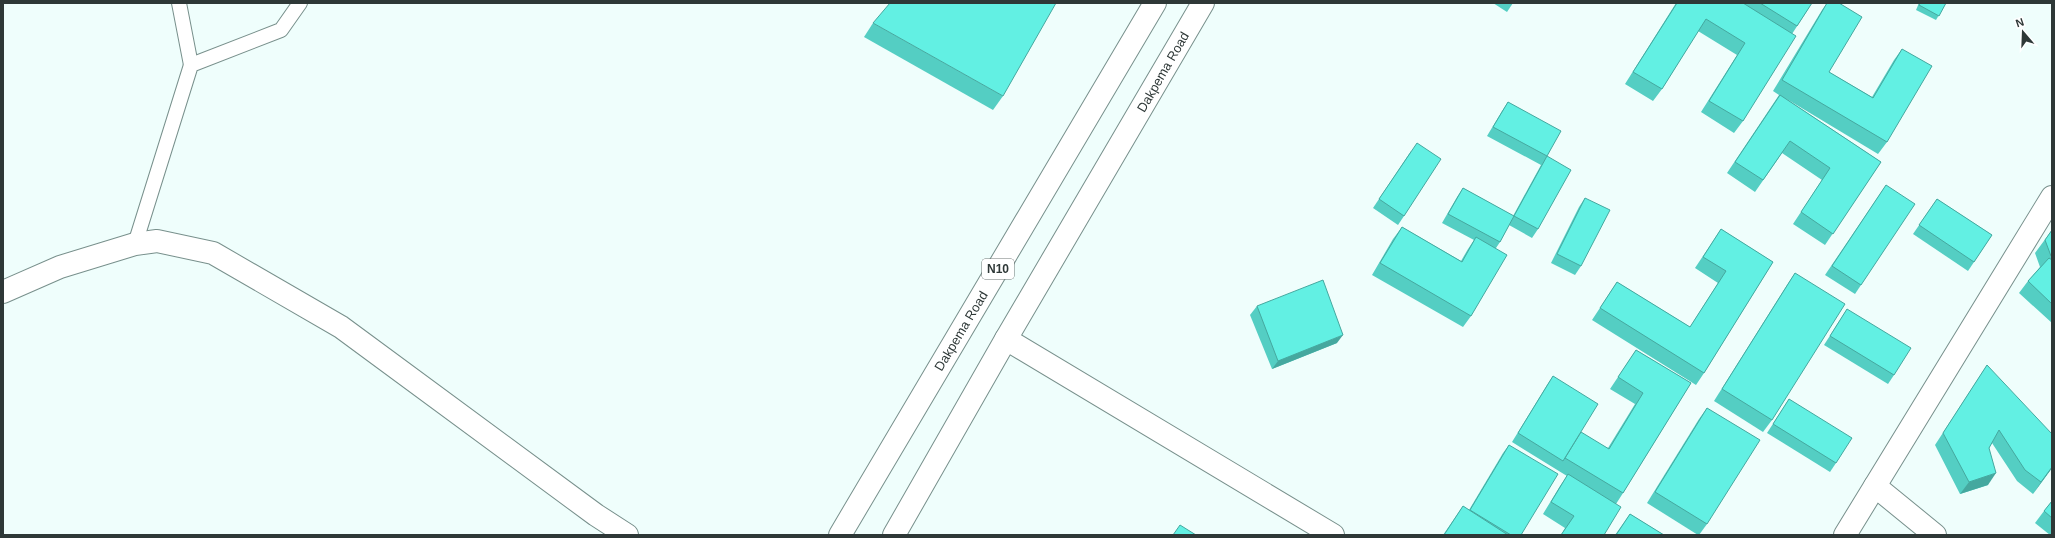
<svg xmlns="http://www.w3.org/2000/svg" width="2055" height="538" font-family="Arial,sans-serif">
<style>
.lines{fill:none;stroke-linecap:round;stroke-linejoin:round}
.lane-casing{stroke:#78908c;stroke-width:16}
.street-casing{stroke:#78908c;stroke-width:24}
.highway-casing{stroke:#78908c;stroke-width:24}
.lane{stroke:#fff;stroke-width:14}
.street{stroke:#fff;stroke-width:22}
.highway{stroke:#fff;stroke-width:22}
.wall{fill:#54cec3}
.shaded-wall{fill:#45a89f}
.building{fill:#62f0e3;stroke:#45a89f}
.labels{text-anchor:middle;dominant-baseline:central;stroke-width:4;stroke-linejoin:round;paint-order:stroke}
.shield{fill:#fff;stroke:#6d7473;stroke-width:1}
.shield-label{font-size:12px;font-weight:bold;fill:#2e3837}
.street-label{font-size:13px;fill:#2e3837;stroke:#fff}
</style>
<rect width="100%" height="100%" fill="#effefc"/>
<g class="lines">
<g class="lane-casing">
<g id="lane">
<polyline points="179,3 191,65"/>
<polyline points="135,244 191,65 281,30 300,3"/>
</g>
</g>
<g class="street-casing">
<g id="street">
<polyline points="3,292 60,267 135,244 157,241 213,253 341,327 596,515 627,535"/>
<polyline points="1006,339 1333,535"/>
<polyline points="1875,486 1935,535"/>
<polyline points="1845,535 2052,197"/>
</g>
</g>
<g class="highway-casing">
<g id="highway">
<polyline points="840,535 1155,3"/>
<polyline points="894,535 1006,339 1203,3"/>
</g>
</g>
<use href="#lane" class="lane"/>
<use href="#street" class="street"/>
<use href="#highway" class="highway"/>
</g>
<g class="wall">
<polygon points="1493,3 1513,3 1507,12"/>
<polygon points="1676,3 1812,3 1792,34 1743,121 1734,133 1701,112 1737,55 1698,31 1662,89 1653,101 1625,84"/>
<polygon points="1827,3 1839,3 1829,72 1872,97 1894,60 1902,49 1887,142 1878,154 1785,98 1881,162 1825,245 1793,224 1822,180 1782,153 1755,192 1727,173 1779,95 1773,91 1822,10"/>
<polygon points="1919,3 1946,3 1936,20 1916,10"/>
<polygon points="873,23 1003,96 993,110 864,37"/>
<polygon points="1508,102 1547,156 1538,229 1532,238 1509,225 1500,242 1496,248 1471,316 1463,327 1372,275 1393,239 1402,227 1461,261 1468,249 1474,240 1442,223 1457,197 1463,188 1513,216 1541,165 1487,136 1502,111"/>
<polygon points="1411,151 1404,216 1398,225 1373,208"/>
<polygon points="1886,185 1861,285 1855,294 1825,275"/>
<polygon points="1585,198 1581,266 1575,275 1551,263 1579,207"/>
<polygon points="1937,199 1992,235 1968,271 1913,234"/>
<polygon points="1721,229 1773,262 1704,373 1696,385 1592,320 1617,282 1690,327 1718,283 1695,268"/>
<polygon points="2052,230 2052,323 2019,293 2028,281 2040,267 2035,253"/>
<polygon points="1795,273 1772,420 1763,432 1714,401 1787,285"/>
<polygon points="1257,306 1337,343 1272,369 1250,315"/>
<polygon points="1847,309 1894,375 1888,384 1824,345"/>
<polygon points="1636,350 1691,383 1623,493 1616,504 1604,535 1561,535 1565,528 1543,514 1560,486 1567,476 1512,442 1547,385 1553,376 1579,436 1608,448 1635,404 1610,389"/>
<polygon points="1987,365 2052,468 2033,494 2017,481 1992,443 1989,448 1988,485 1960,494 1935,445"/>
<polygon points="1789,399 1836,463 1830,472 1767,433"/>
<polygon points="1707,408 1707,524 1699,535 1698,535 1647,503 1699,419"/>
<polygon points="1509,445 1521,535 1443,535 1463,506 1469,510 1503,453"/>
<polygon points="2052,501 2052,535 2050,535 2035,523 2044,511"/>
<polygon points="1630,514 1664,535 1615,535"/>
</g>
<g class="shaded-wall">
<polygon points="1343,335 1337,343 1272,369 1278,361"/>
<polygon points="2052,467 2052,468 2033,494 2041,482"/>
<polygon points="1996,473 1988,485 1960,494 1969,482"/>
</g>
<g class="building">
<polygon points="890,3 1056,3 1003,96 873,23"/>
<polygon points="1677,3 1743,3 1796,36 1743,121 1709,101 1745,43 1706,19 1662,89 1633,72"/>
<polygon points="1760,3 1812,3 1797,26"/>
<polygon points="1827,3 1839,3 1862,17 1829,72 1873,98 1902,49 1932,66 1887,142 1782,80"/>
<polygon points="1920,3 1946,3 1939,16 1919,5"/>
<polygon points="1780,95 1881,162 1833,234 1801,212 1830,168 1790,141 1763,180 1735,162"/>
<polygon points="1508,102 1561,131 1547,156 1493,127"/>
<polygon points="1417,143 1441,159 1404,216 1379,199"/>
<polygon points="1547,156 1571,170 1538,229 1514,216"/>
<polygon points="1886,185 1915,204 1861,285 1832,266"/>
<polygon points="1463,188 1514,216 1500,242 1448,214"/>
<polygon points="1585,198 1610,210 1581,266 1557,254"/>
<polygon points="1937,199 1992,235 1974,262 1919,225"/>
<polygon points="1402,227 1462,262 1476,237 1507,255 1471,316 1380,263"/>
<polygon points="1721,229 1773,262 1704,373 1600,308 1617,282 1690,327 1726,271 1703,257"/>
<polygon points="2052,230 2052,257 2051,256 2045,240"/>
<polygon points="2049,258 2052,260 2052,304 2028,281"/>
<polygon points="1795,273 1845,304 1772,420 1722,389"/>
<polygon points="1323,280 1343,335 1278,361 1257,306"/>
<polygon points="1847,309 1911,348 1894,375 1830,336"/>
<polygon points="1636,350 1691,383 1623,493 1565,458 1581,432 1609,449 1643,393 1618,377"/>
<polygon points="1987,365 2052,434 2052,467 2041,482 2025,470 1999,430 1989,448 1996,473 1969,482 1943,433"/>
<polygon points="1553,376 1598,404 1563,461 1518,433"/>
<polygon points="1789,399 1852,438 1836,463 1773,424"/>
<polygon points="1707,408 1760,440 1707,524 1655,492"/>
<polygon points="1509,445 1558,474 1521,535 1511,535 1470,510"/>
<polygon points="1568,474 1621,507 1604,535 1561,535 1574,516 1551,502"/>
<polygon points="2052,501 2052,518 2044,511"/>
<polygon points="1463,506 1508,535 1444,535"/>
<polygon points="1630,514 1664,535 1616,535"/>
<polygon points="1180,525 1196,535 1173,535"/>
</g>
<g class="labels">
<rect class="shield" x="982" y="259" width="32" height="20" rx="3"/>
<g class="shield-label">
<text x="998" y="269">N10</text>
</g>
<g class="street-label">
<text transform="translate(1163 72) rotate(-60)">Dakpema Road</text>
<text transform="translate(961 331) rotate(-59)">Dakpema Road</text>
</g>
</g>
<rect width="2055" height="538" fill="none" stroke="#2e3837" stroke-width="8"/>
<g transform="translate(2023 32) rotate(341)" stroke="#ffffff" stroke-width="3" paint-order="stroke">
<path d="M0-3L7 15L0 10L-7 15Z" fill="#2e3837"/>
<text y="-6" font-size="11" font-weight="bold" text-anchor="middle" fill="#2e3837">N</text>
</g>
</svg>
